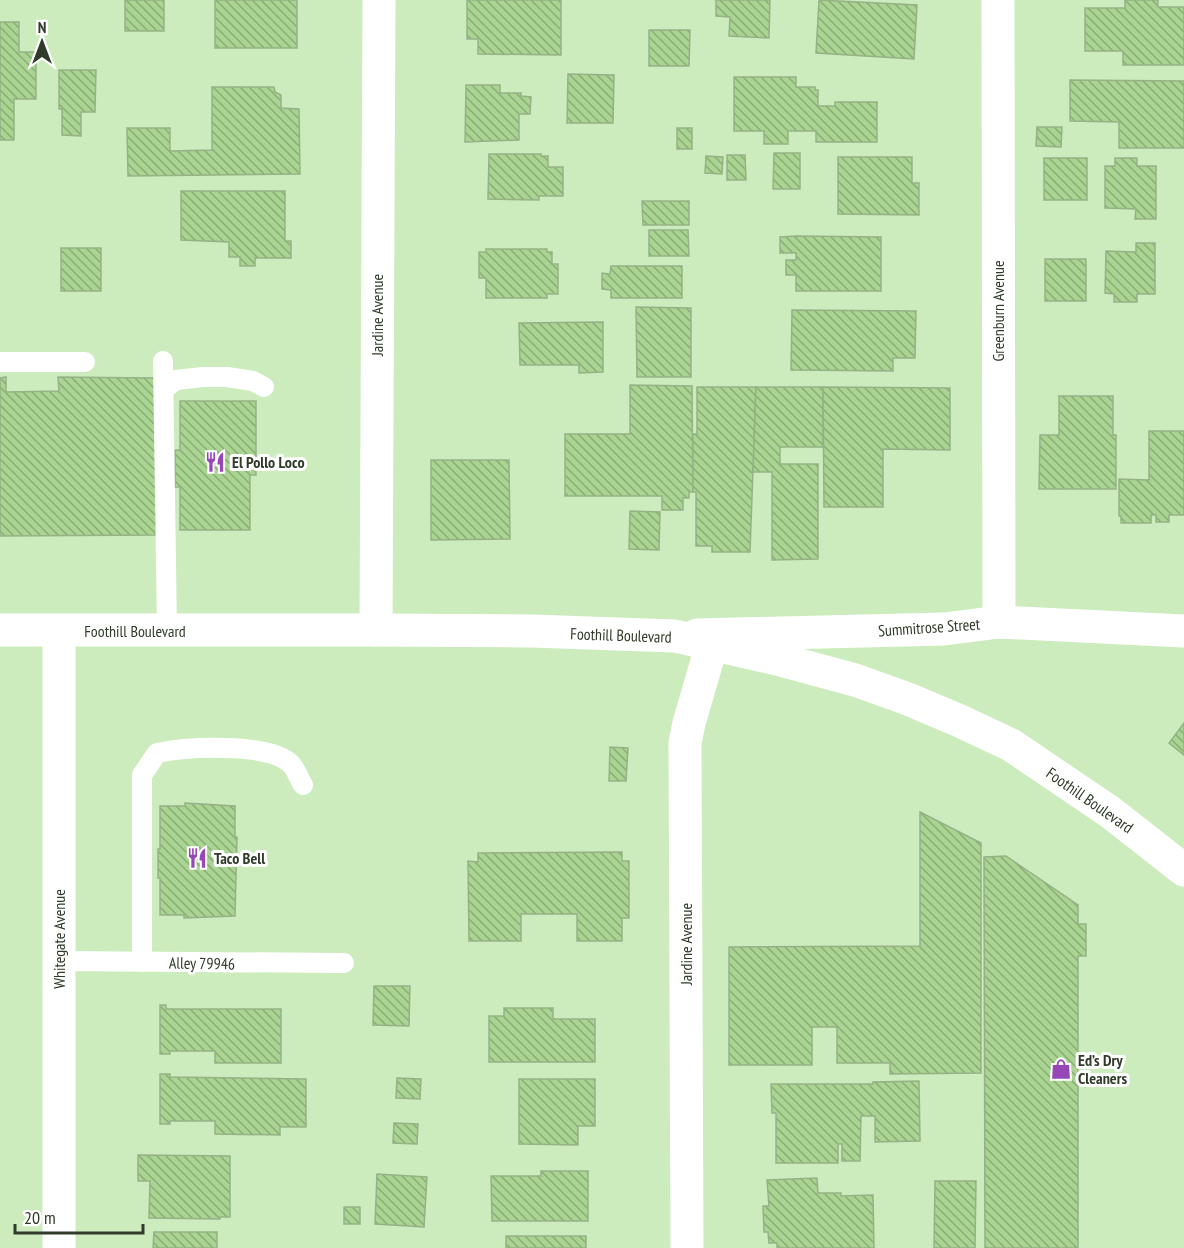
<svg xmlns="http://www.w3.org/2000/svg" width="1184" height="1248" font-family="'PT Sans Narrow',sans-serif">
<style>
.building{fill:url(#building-back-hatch);stroke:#95b286;stroke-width:1.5}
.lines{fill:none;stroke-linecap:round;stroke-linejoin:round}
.lane{stroke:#fff;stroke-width:20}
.street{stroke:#fff;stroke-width:33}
.secondary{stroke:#fff;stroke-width:33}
.primary{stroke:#fff;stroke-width:33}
.labels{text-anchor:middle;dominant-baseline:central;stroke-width:6;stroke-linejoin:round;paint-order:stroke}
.street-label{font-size:16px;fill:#303b29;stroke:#fff}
.poi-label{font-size:16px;font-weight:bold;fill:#303b29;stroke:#fff;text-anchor:start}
</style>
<defs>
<pattern id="building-back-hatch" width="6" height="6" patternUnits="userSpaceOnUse" patternTransform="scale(1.5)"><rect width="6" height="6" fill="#a9d491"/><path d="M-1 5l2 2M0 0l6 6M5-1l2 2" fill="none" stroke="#8aad76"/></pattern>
</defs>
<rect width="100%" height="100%" fill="#cdecbe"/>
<g class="building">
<rect x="125" y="0" width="39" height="31"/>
<rect x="215" y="0" width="82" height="48"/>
<polygon points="467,0 561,0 561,55 478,54 478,39 467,39"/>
<polygon points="716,0 770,0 769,38 729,36 730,17 716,16"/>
<polygon points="819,0 917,5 914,59 816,53"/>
<polygon points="1125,0 1158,0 1158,7 1184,7 1184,65 1123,65 1123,51 1085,51 1085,8 1125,8"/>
<polygon points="0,22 19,22 19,52 36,52 36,99 14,99 14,140 0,140"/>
<polygon points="649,30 690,30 689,66 649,66"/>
<polygon points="59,70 96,70 95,112 81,112 81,136 62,135 62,109 59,109"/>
<polygon points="568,74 614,75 613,123 567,123"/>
<polygon points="734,77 796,77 796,87 815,87 815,90 818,90 818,106 835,106 835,102 877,102 877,142 816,142 816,131 788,131 788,144 764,144 764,131 734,131"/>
<polygon points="1070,80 1184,81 1184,148 1119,148 1119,122 1070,121"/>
<polygon points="466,85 500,85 500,93 521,93 521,96 531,97 530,114 519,114 519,140 465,142"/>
<polygon points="212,87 274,87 275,92 281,95 281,108 299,109 300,174 128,176 127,128 170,128 170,151 212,150"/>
<polygon points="1037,127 1062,127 1061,147 1036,146"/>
<rect x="677" y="128" width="15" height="21"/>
<polygon points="774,153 800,153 800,189 773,189"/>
<polygon points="489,154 541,154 541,156 548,156 548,167 563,167 563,196 539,196 539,200 488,199"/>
<polygon points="727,155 745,155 746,180 727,180"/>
<polygon points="706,156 723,157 722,174 705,173"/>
<polygon points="838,157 912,157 912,183 919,183 919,215 838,214"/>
<rect x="1044" y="158" width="43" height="42"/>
<polygon points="1115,158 1137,158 1137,166 1156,166 1156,219 1135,219 1136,209 1105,208 1105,166 1115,166"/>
<polygon points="181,191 285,191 285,241 291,241 291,258 255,258 255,266 240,266 240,257 229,257 229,242 181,240"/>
<polygon points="642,201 689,201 689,225 643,225"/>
<polygon points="649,230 688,230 689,256 649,256"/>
<polygon points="796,236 881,237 881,291 796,291 796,275 786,275 786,260 796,260 796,253 780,253 780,237"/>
<polygon points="1136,243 1155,243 1155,294 1137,294 1137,302 1114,302 1114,294 1105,293 1106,251 1136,252"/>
<rect x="61" y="248" width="40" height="43"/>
<polygon points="486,249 547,249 547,252 552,252 552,264 558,264 558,294 547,294 547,298 486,298 486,278 479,278 479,252 486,252"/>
<rect x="1045" y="259" width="41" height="42"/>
<polygon points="611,266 682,266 682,298 611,298 611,290 602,289 602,273 610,274"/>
<polygon points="636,307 691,308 691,377 637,377"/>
<polygon points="792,310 916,311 915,358 893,358 893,371 791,370"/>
<polygon points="603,322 603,372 579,373 579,365 520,365 519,323"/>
<polygon points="6,377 6,392 59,391 58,377 157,378 156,535 0,536 0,378"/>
<polygon points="630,385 692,386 693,492 689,492 689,498 683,498 683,510 662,510 662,496 565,496 565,434 630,434"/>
<polygon points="697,387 756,387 750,552 712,552 712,546 696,546 696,492 693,492 693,434 697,434"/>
<polygon points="756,387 823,387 823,447 780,447 780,464 818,464 818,559 772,560 772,472 753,472"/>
<polygon points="823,387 950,388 950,450 883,449 883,507 824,507"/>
<polygon points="1059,396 1113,396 1113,435 1116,435 1116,489 1039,489 1040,435 1059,435"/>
<polygon points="180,401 256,401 256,475 250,475 250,530 180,530 180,487 175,487 175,450 180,450"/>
<polygon points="1149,431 1184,431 1184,515 1169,515 1169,522 1156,522 1156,515 1151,515 1151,523 1121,523 1121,516 1119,516 1119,479 1149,480"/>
<polygon points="431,460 509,460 510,539 431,540"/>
<polygon points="630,511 660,512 659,550 629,549"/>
<polygon points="1184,723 1184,755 1169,743"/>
<polygon points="610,747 628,748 626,781 609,781"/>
<polygon points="185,803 235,806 235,837 237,837 235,916 184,918 184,915 160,915 160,878 158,878 158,849 160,849 160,806 185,806"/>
<polygon points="920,812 981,843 981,1073 890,1074 890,1063 837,1063 837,1027 812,1027 812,1065 729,1065 729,947 920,946"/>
<polygon points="622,852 622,861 629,861 629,918 622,918 622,941 577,941 577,914 521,914 521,941 469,941 468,861 478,862 478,853"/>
<polygon points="1006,856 1078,905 1078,924 1086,924 1086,956 1078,956 1078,1248 985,1248 984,857"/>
<polygon points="374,986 410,986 409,1026 373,1025"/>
<polygon points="160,1005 166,1005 166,1009 281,1009 281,1063 215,1063 215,1051 170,1051 170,1054 160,1054"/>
<polygon points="504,1008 553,1008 553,1019 595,1019 595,1062 489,1062 489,1016 504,1016"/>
<polygon points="160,1074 170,1074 170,1077 306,1079 306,1127 280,1127 280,1135 215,1134 215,1121 170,1121 170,1124 160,1124"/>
<polygon points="397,1078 421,1079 420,1099 396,1098"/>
<polygon points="519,1079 595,1079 595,1126 578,1126 578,1145 519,1144"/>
<polygon points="919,1081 920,1141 875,1142 875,1116 861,1116 860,1161 842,1161 842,1144 838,1144 838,1163 776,1163 776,1113 772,1113 771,1084 873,1084 873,1082"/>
<polygon points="394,1123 418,1124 417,1144 393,1143"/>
<polygon points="138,1155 230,1156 230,1217 220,1217 220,1219 149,1218 150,1181 138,1181"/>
<polygon points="541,1171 588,1171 588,1221 492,1221 491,1176 541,1176"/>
<polygon points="377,1174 427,1177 424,1227 375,1224"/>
<polygon points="817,1178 818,1193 841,1193 841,1196 873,1195 874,1248 777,1248 777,1243 769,1243 768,1232 764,1232 763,1206 769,1206 767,1180"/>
<polygon points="935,1181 976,1181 975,1248 934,1248"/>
<rect x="344" y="1207" width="16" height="17"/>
<polygon points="154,1232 217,1232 217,1248 153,1248"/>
<rect x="506" y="1236" width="80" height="12"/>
</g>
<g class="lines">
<g class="lane">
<polyline points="163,361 167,631"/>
<polyline points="0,362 85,362"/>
<polyline points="164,389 176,380 203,377 227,377 253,381 264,387"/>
<polyline points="59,961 344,963"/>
<path d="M142,962V775L157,753C187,747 268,742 291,764C296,769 299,779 303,785"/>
</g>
<g class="street">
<polyline points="998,1 999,622"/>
<polyline points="376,630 379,0"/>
<polyline points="59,1248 59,631"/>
<polyline points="687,1248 685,743 689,723 712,644"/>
</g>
<polyline class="secondary" points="697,635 944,629 999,622 1184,631"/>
<polyline class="primary" points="0,630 376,630 532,631 675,636 781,660 855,680 908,699 960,721 1011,745 1110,812 1184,870"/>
</g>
<defs>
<g id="restaurant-bare" transform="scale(1.62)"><path d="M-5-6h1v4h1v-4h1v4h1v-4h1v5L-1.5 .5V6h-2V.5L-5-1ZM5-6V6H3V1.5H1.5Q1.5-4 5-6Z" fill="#9646b6" stroke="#fff" stroke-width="2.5" paint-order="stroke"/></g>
<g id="shop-bare" transform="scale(1.62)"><path d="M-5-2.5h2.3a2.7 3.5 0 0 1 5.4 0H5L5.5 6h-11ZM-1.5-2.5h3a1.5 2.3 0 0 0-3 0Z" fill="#9646b6" stroke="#fff" stroke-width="2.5" paint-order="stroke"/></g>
</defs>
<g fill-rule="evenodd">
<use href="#restaurant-bare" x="215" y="462"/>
<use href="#restaurant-bare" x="197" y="858"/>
<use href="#shop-bare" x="1061" y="1069"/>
</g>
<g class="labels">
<g class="street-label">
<text transform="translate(998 311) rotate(-90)">Greenburn Avenue</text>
<text transform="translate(377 315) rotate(-90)">Jardine Avenue</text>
<text transform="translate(929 627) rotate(-4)">Summitrose Street</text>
<text x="135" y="631">Foothill Boulevard</text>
<text transform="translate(621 635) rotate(2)">Foothill Boulevard</text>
<text transform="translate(1090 800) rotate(35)">Foothill Boulevard</text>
<text transform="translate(59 939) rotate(-90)">Whitegate Avenue</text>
<text transform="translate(686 944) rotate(-90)">Jardine Avenue</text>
<text transform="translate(202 963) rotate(1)">Alley 79946</text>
</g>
<g class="poi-label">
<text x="232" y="462">El Pollo Loco</text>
<text x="214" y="858">Taco Bell</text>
<text x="1078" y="1060">Ed’s Dry<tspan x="1078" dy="18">Cleaners</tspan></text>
</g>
</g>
<g transform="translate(42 42)" stroke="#ffffff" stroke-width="4.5" paint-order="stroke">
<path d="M0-4.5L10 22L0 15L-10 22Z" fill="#303b29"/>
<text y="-9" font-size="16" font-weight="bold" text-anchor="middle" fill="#303b29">N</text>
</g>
<path d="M15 1224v9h128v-9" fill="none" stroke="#303b29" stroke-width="3"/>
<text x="24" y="1224" font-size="18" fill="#303b29" stroke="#ffffff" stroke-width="4.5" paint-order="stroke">20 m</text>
</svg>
